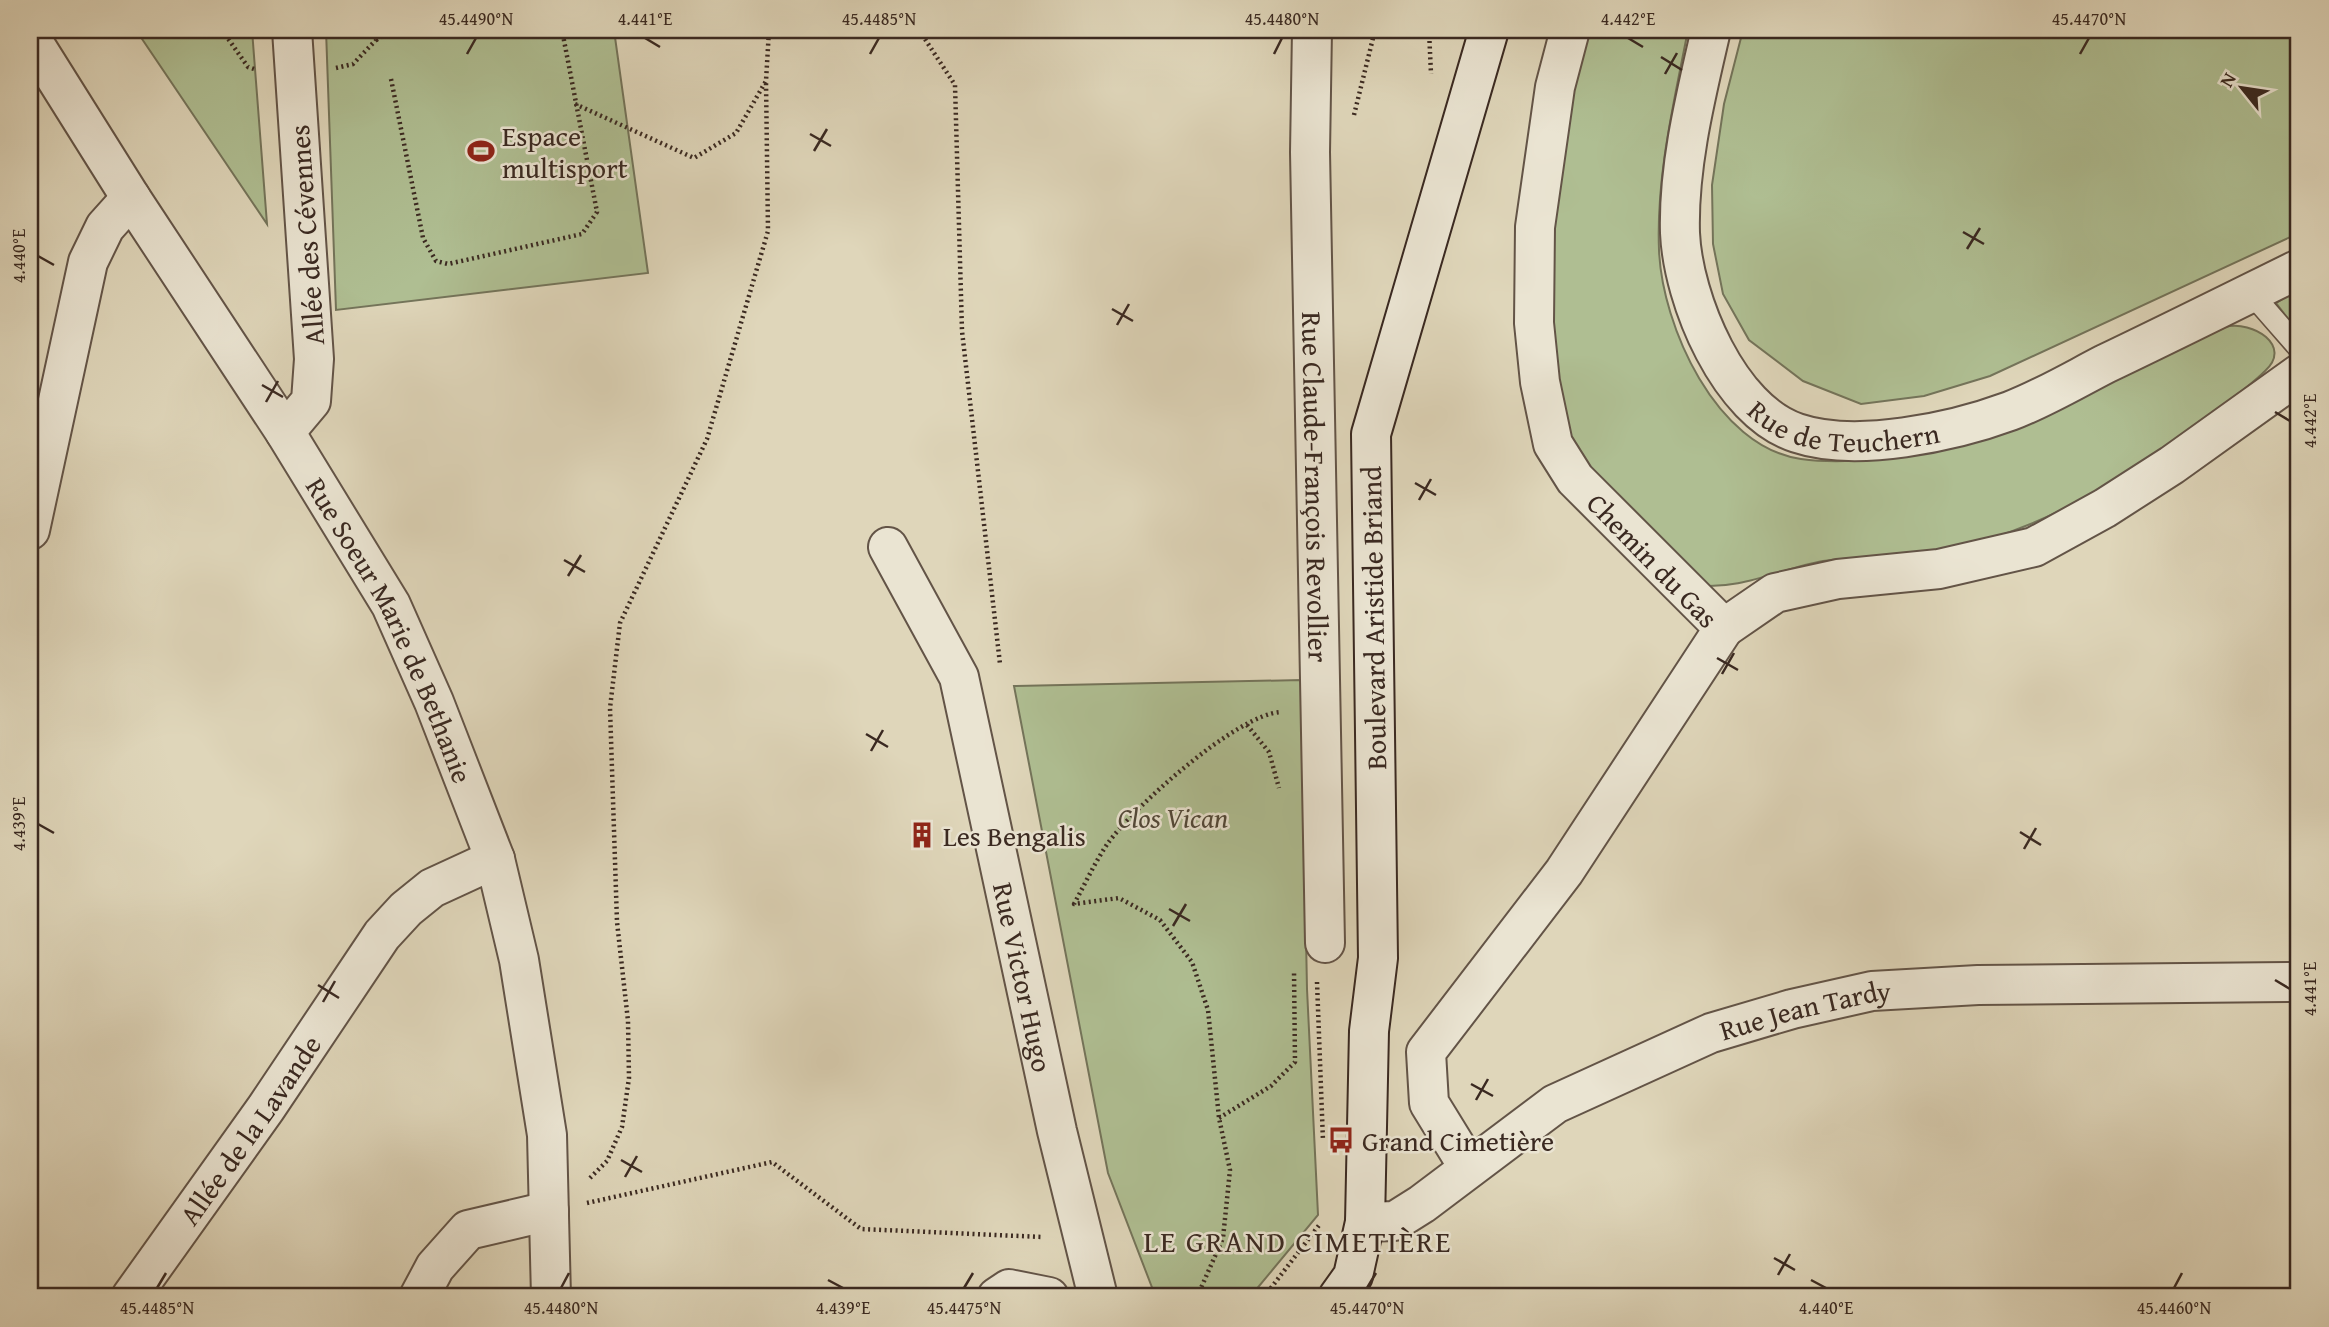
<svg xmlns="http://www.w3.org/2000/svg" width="2329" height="1327" font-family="'Gentium Book Plus',serif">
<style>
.green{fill:#afbe92;stroke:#74745a;stroke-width:2}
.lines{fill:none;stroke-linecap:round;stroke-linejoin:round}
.lane-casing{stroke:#635447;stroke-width:24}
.street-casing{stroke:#635447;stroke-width:42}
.secondary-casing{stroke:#3a2921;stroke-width:42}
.path{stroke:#3a2921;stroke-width:4.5;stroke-dasharray:2 3.5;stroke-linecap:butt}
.lane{stroke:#eae4d2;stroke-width:21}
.street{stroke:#eae4d2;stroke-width:38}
.secondary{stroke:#eae4d2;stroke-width:38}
.ticks{fill:none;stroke:#3a2921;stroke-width:2.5}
.labels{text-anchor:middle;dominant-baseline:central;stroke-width:5;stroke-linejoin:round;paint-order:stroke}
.poi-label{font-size:28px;fill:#3a2921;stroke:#eae4d2;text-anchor:start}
.street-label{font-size:28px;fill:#3a2921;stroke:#eae4d2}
.park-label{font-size:28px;font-style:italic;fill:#514738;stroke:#eae4d2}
.neighbourhood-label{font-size:30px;letter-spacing:2px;fill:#3a2921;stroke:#eae4d2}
.neatline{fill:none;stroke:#3a2921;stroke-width:2.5}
.ticks-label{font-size:18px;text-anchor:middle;fill:#3a2921}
</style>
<rect width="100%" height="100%" fill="#dfd6ba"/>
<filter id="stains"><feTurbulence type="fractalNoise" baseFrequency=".00286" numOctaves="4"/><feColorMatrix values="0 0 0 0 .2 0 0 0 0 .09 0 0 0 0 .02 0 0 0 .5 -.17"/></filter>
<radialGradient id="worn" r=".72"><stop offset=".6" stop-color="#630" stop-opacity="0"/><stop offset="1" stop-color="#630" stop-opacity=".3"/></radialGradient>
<g class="green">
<polygon points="136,30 252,30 267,224"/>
<polygon points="326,30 614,30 648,273 336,310"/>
<path d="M1581,30H1688C1674,102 1656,176 1659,250C1662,326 1716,447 1801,459C1837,464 1877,460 1912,455C1933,452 1953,443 1973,437C2062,410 2142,368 2225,327C2253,320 2293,346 2265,371C2245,391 2221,406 2198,423C2115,485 2038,533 1934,553C1898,560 1860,555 1823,561C1780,569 1739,591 1694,585L1568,443L1546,350L1562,101Z"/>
<polygon points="1743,30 2299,30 2299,233 1990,376 1924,396 1861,404 1803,381 1749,340 1723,294 1713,244 1712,185 1724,104"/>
<polygon points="2299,289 2299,333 2276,303"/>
<polygon points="1301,680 1307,989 1318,1215 1250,1297 1152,1297 1153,1290 1108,1173 1014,686"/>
</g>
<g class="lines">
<g class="lane-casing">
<polyline id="lane" points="2251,293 2299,348"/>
</g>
<g class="street-casing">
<g id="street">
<path id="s1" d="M1312,30L1310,152L1325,943"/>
<path id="s2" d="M1711,30C1696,95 1678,166 1680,233C1683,300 1729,411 1797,433C1856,453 1953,432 2010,411C2042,399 2074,380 2105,364C2170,333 2234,301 2299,269"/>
<path id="s3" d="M30,37L131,198L285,432L391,605L434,702L495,859L519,960L547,1135L551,1297"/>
<polyline points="285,432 311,401 314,359 292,30"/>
<polyline points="30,530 88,262 105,227 131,198"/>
<path id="s4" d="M888,547L959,677L1057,1131L1098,1297"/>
<polyline points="1724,628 1775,593 1838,579 1939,569 2034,547 2105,508 2172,465 2299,374"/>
<polyline points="1469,1168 1429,1103 1426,1052 1564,872 1724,628 1575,479 1553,444 1540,382 1534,323 1535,227 1555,87 1570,30"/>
<path id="s5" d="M1365,1222L1395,1221L1422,1204L1555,1104L1711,1033L1792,1009L1872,991L1978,985L2299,982"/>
<path id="s6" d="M131,1297L266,1108L382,935L406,909L432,888L495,859"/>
<polyline points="419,1297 435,1267 468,1230 549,1211"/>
<polyline points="997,1297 1009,1289 1049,1297"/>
</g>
</g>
<g class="secondary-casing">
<polyline id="secondary" points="1338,1297 1353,1276 1365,1222 1369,1031 1378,958 1371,434 1489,30"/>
</g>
<g class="path">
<polyline points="222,30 248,67 254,69"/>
<polyline points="919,30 955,85 962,331 1000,664"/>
<polyline points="1429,30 1431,74"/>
<polyline points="376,40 393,30"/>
<polyline points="336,68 353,64 376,40 370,30"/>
<polyline points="391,79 423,238 436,261 448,264 582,234 597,212 562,30"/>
<polyline points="575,104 694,158 736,133 766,81 769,30"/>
<polyline points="1354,115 1375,30"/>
<polyline points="1247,725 1269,752 1279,788"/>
<polyline points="1317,982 1323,1141"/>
<polyline points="1219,1118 1271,1086 1295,1062 1294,970"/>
<polyline points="590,1178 607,1161 622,1127 629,1078 628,1021 617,922 610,708 620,623 707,439 768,231 766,81"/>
<polyline points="587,1203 772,1162 861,1229 1042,1237"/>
<path d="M1197,1297L1223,1238L1230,1170L1219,1118L1208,1010L1192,962L1160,920L1119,898L1074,904C1085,884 1095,862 1108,843C1134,807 1237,714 1281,712"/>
<polyline points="1264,1297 1320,1224"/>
</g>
<use href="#lane" class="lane"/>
<use href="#street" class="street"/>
<use href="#secondary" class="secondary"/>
</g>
<path class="ticks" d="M645,38L660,47M1628,38L1643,47M467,54L476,38M870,54L879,38M1274,54L1282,38M2080,54L2089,38M1661,57L1682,70M1665,74L1677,53M810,134L831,146M814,151L827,129M1963,232L1984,244M1967,249L1980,228M38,256L54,265M1112,309L1133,321M1117,325L1129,304M262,385L283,397M266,402L278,381M2275,412L2290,421M1415,483L1436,495M1419,500L1431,479M564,560L585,572M568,576L581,555M1717,658L1738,670M1722,674L1734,653M866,734L888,747M871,751L883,730M38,824L54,833M2020,832L2041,845M2024,849L2036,828M1169,909L1190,921M1173,926L1186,904M2275,980L2290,989M318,985L339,998M323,1002L335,981M1471,1084L1493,1096M1476,1100L1488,1079M621,1160L642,1172M625,1177L637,1156M1774,1258L1795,1270M1778,1275L1790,1254M828,1280L843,1288M1811,1280L1826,1288M157,1288L166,1273M561,1288L569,1273M964,1288L973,1273M1367,1288L1376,1273M2174,1288L2182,1273"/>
<defs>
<g id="stadium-bare" transform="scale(2.1)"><path d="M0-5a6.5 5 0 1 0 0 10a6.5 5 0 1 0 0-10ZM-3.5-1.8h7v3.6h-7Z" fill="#8f2418" stroke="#eae4d2" stroke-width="2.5" paint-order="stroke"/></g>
<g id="building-bare" transform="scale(2.1)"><path d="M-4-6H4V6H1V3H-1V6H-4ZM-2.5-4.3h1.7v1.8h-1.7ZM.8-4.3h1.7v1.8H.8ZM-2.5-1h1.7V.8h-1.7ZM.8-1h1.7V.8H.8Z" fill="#8f2418" stroke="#eae4d2" stroke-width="2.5" paint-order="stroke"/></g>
<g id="bus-bare" transform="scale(2.1)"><path d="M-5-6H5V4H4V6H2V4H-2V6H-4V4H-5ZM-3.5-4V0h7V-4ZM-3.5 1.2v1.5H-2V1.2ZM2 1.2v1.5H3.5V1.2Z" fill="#8f2418" stroke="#eae4d2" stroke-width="2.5" paint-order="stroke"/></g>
</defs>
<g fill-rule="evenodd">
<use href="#stadium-bare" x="481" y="151"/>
<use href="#building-bare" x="922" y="835"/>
<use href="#bus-bare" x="1341" y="1140"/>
</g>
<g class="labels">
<g class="poi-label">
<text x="502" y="135">Espace<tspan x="502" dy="32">multisport</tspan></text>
<text x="943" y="835">Les Bengalis</text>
<text x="1362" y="1140">Grand Cimetière</text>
</g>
<g class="street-label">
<text transform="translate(306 235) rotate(-94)">Allée des Cévennes</text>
<text stroke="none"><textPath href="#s2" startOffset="494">Rue de Teuchern</textPath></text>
<text stroke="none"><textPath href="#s1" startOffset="457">Rue Claude-François Revollier</textPath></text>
<text transform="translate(1653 560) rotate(46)">Chemin du Gas</text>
<text transform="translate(1373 618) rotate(-91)">Boulevard Aristide Briand</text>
<text stroke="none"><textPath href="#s3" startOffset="695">Rue Soeur Marie de Bethanie</textPath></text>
<text stroke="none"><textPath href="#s4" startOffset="455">Rue Victor Hugo</textPath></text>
<text stroke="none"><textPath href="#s5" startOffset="497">Rue Jean Tardy</textPath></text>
<text stroke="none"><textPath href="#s6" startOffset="205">Allée de la Lavande</textPath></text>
</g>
<g class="park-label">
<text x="1173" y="817">Clos Vican</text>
</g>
<g class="neighbourhood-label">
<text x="1298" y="1241">LE GRAND CIMETIÈRE</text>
</g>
</g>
<rect width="2329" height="1327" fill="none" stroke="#dfd6ba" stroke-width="77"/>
<g transform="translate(2242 88) rotate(300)" stroke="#eae4d2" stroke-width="5" paint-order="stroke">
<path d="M0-5L12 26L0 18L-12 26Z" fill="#3a2921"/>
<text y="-10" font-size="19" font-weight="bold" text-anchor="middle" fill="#3a2921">N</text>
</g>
<rect x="38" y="38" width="2252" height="1250" class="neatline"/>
<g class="ticks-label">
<text x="476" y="25">45.4490°N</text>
<text x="645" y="25">4.441°E</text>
<text x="879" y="25">45.4485°N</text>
<text x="1282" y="25">45.4480°N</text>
<text x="1628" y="25">4.442°E</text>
<text x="2089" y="25">45.4470°N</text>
<text transform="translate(19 256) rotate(-90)" y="6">4.440°E</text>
<text transform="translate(2310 421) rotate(-90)" y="6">4.442°E</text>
<text transform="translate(19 824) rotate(-90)" y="6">4.439°E</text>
<text transform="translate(2310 989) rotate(-90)" y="6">4.441°E</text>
<text x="157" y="1314">45.4485°N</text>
<text x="561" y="1314">45.4480°N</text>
<text x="843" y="1314">4.439°E</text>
<text x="964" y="1314">45.4475°N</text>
<text x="1367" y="1314">45.4470°N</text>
<text x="1826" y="1314">4.440°E</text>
<text x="2174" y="1314">45.4460°N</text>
</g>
<rect width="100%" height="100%" filter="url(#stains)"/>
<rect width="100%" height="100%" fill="url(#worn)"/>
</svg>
